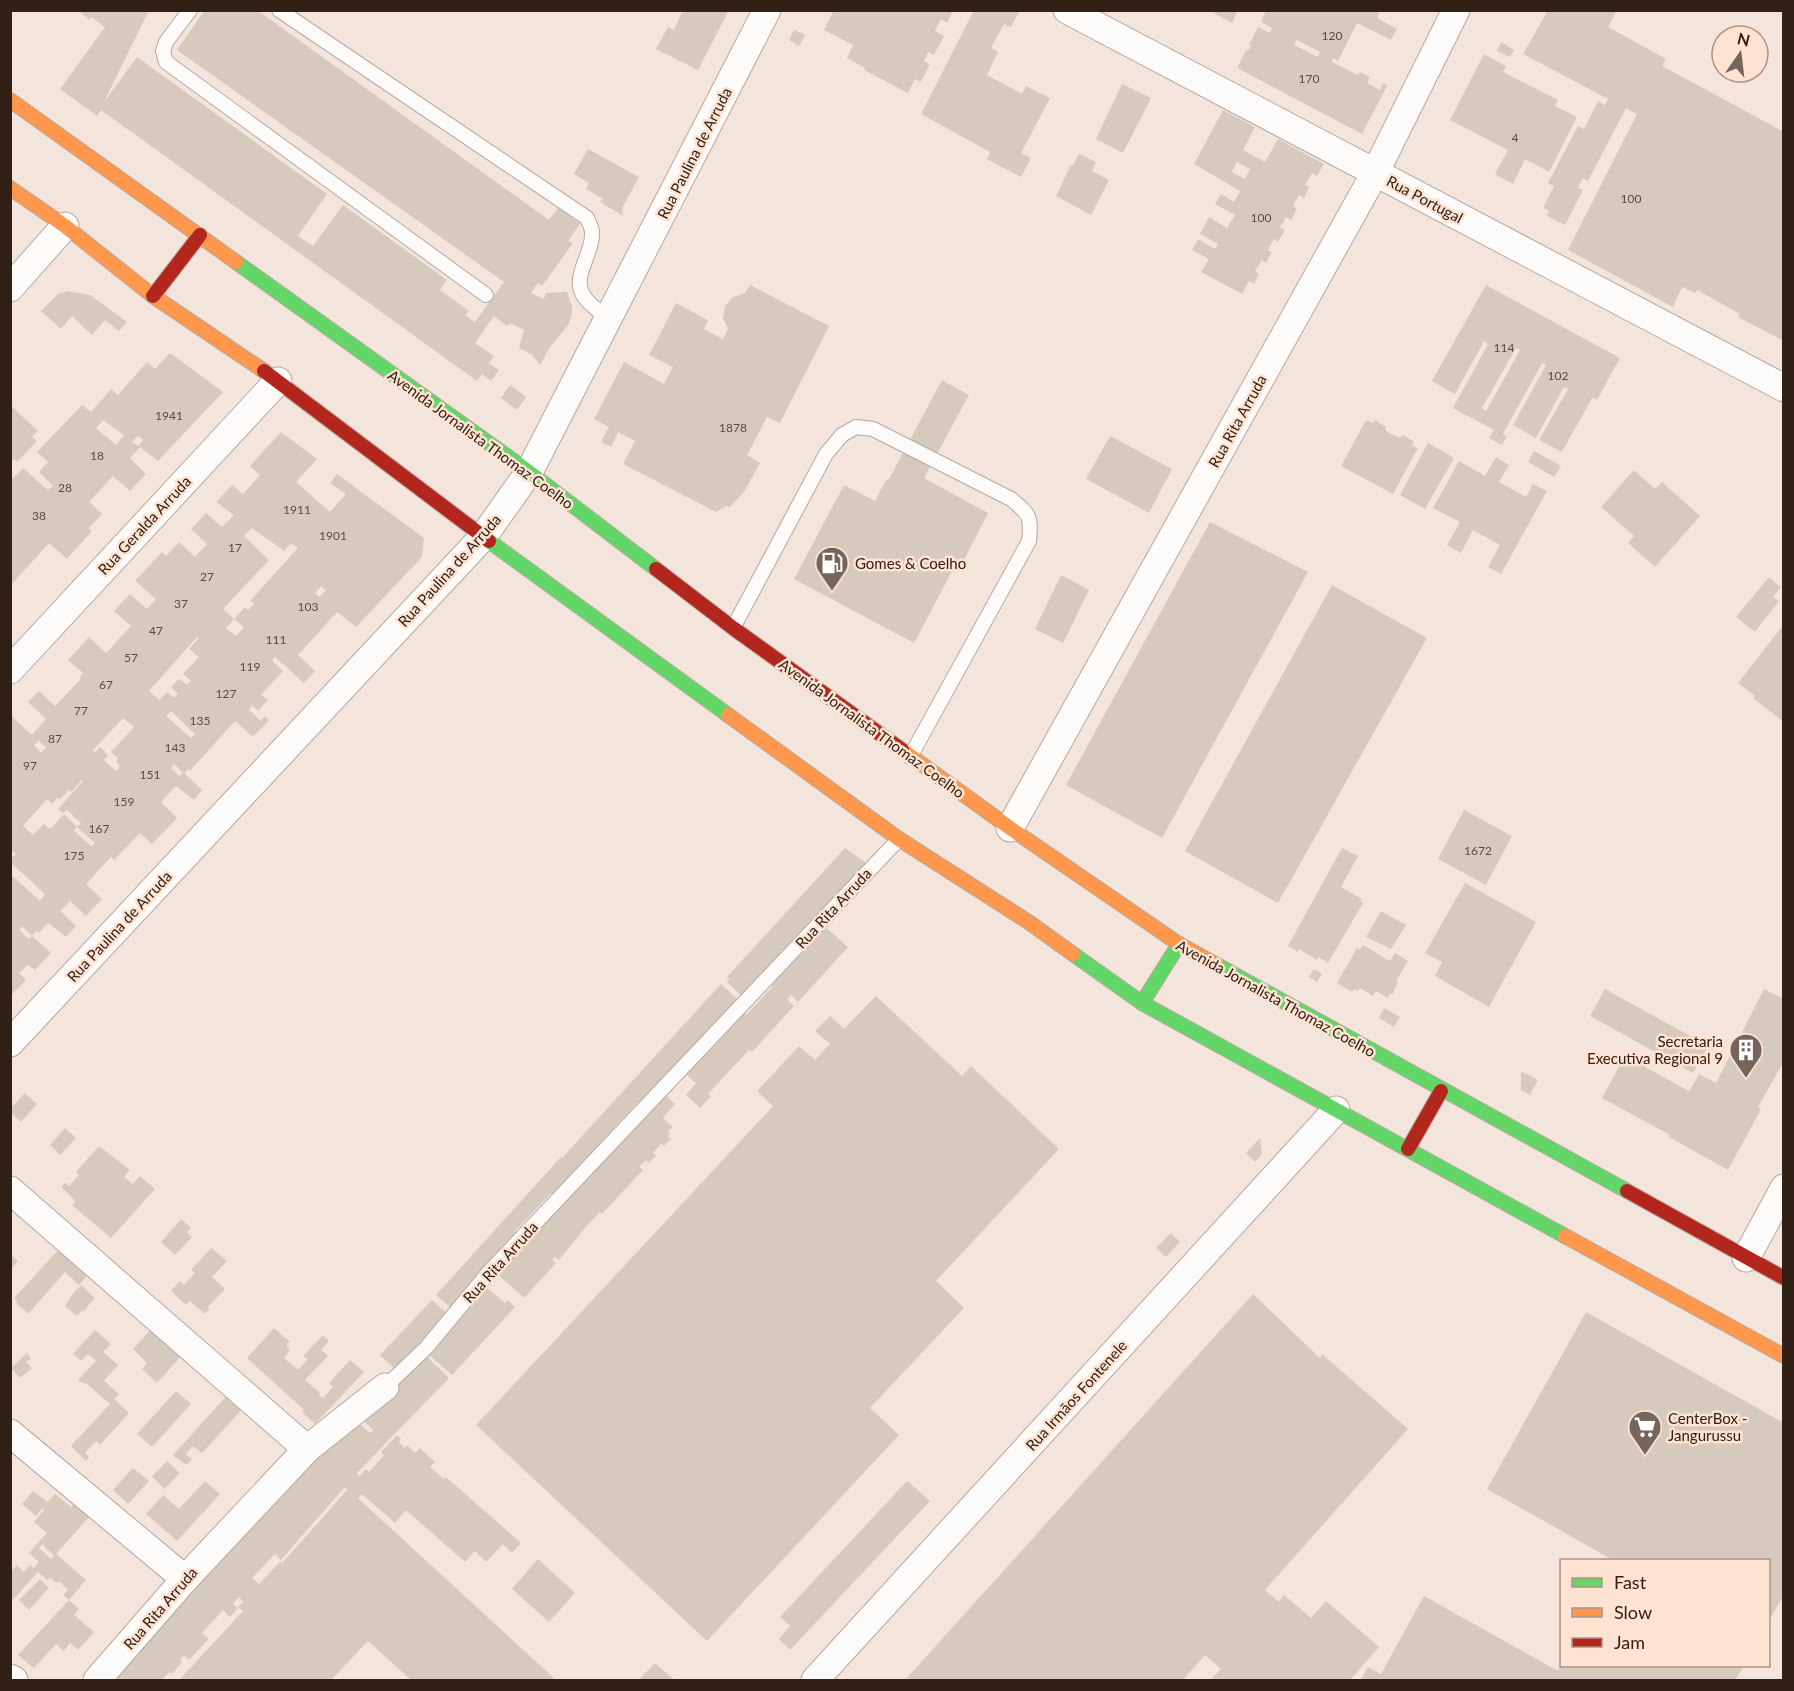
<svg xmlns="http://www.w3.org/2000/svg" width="1794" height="1691" font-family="Lato,sans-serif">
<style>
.building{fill:#d6cabe;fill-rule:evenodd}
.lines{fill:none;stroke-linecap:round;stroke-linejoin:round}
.lane-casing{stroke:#b6a89e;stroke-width:16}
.street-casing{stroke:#b6a89e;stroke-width:29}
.fast-casing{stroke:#b6a89e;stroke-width:16}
.slow-casing{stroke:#b6a89e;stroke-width:16}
.jam-casing{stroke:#b6a89e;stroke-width:16}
.lane{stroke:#fdfbfa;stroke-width:14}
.street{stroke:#fdfbfa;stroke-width:27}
.fast{stroke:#63d668;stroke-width:14}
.slow{stroke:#ff974d;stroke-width:14}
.jam{stroke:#b3261e;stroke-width:14}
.labels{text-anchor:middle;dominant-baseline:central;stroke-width:5;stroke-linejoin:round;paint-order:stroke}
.number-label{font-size:12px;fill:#5a4a3f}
.street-label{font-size:15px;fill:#302015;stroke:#fee3d2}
.poi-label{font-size:15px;fill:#302015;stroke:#fee3d2;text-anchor:start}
</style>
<rect width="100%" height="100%" fill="#f4e5dc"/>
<g class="building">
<polygon points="77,10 149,10 104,102 137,57 327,194 298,236 313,246 343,205 447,280 440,290 469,311 465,315 475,322 504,282 177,50 205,10 257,10 549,220 558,208 580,224 568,241 573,243 542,286 538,283 531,293 544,299 546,293 567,292 572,306 572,315 568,325 550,347 540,365 531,354 519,348 524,330 510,323 507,326 494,316 475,343 494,356 489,363 499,370 491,381 482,374 477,381 101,110 97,116 60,89 105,27 91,17 90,20"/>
<polygon points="683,10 729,10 698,70 656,49 668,27 674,30"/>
<polygon points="834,10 953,10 947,23 941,19 935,31 944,36 934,55 928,52 924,61 930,64 921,82 915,79 908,93 864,70 865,68 847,58 853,45 824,30"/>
<polygon points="974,10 1020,10 1011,27 1004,24 991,48 998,52 987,75 1022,94 1026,86 1050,98 1021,153 1031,158 1021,177 987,159 990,152 921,114"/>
<polygon points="1208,10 1238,10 1232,23"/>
<path d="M1266,10H1380L1377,18L1397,29L1391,40L1357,23L1338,61L1333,58L1332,62L1358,75L1360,72L1370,77L1367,83L1380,90L1383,83L1387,86L1362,134L1237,68L1246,50L1248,51L1251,45H1249L1258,27L1270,33L1272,28L1261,22ZM1297,40L1320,52L1318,57L1294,45Z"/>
<polygon points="1548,10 1617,10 1608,27 1666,59 1662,66 1784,132 1784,341 1738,317 1740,314 1697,290 1695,293 1682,287 1673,307 1568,250 1637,114 1626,108 1588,181 1583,178 1578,188 1583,190 1565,225 1547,216 1549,211 1543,208 1554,186 1548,183 1578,126 1584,129 1598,101 1605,105 1608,99 1523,54"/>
<polygon points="794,30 805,35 799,46 789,40"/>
<polygon points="1501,42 1514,50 1510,57 1497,51"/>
<polygon points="1484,54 1506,66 1503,72 1558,100 1555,106 1577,117 1549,172 1525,159 1513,184 1495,174 1508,150 1450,120"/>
<polygon points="1122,84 1151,98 1123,153 1096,139"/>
<path d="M1223,110L1255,127L1243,150L1265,162L1278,139L1324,164L1317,176L1312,173L1305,185L1309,187L1304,198L1299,195L1293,206L1297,209L1291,220L1286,217L1280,228L1285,230L1278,242L1274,239L1268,250L1272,252L1266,263L1262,260L1255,271L1259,274L1254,284L1249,281L1242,294L1201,272L1209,259L1192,250L1198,239L1215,249L1218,244L1200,234L1209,217L1227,228L1235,215L1215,204L1221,194L1234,202L1240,191L1194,164ZM1237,162L1250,169L1245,179L1232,172Z"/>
<polygon points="588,149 639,177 622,208 623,216 600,202 603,199 586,189 589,183 574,174"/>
<polygon points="1079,154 1096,162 1092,171 1109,180 1091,215 1056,196 1071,165 1073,165"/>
<polygon points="750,285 829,326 780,423 767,417 747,455 760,463 744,492 730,507 726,506 716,512 623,464 635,441 618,432 611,447 601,442 609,427 594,419 624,362 664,384 673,367 649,355 676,303 708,320 704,329 723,339 728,329 723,318 725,306 733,297 745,293"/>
<path d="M1486,285L1620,358L1597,400L1592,398L1562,452L1539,440L1568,389L1564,387L1536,438L1513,425L1546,365L1542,363L1503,434L1507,436L1502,445L1489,438L1494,430L1453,408L1488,344L1484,341L1455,394L1432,381ZM1516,348L1520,350L1486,411L1482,408Z"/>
<polygon points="68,291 90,295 127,322 119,331 105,320 92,335 72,316 61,329 41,311 58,294"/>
<path d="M170,353L223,392L158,461L140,447L130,458L146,474L130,491L113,476L89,502L102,514L89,528L92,531L67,559L49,543L10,586V481L23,468L48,490L53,486L39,472L48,462L37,452L82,405L91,412L111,389L118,395L147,362L155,369ZM103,420L124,435L116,445L96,428ZM138,436L143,440L138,446L132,442Z"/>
<polygon points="942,380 969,395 924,478 988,513 963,562 958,560 914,643 794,579 844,485 875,501 886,480 889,479"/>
<polygon points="510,385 526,397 517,410 501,398"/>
<polygon points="10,405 38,431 32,437 37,441 17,462 14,459 10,462"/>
<polygon points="1366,420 1373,423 1375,420 1386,427 1385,430 1391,434 1400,438 1402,435 1414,441 1412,445 1418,448 1393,494 1341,466"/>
<path d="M281,432L317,459L296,482L330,512L346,494L330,483L337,474L424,538L422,557L356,627L337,612L298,655L315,671L304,683L275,657L272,660L283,671L261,695L268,700L258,711L252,705L249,710L261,721L265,716L269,720L253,737L235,721L190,771L188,769L184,774L174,764L171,768L179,776L183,772L202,790L194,800L176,786L161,802L177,818L152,844L140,833L114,860L111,857L86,884L102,899L86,916L70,901L60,911L76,926L66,937L48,923L39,933L36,931L32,936L51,953L35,970L28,965L19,973L26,980L10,996V874L40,901L45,894L10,862V859L16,854L10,849V715L32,735L46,719L28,702L39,691L55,706L81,679L79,678L83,673L68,660L89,637L106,653L131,626L114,611L130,594L147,609L156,599L135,581L162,552L166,556L179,542L195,557L207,544L191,529L206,513L222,527L234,515L216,502L232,485L243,494L260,475L250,466ZM252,528L284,551L291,543L298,548L250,601L254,604L248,610L245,607L234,619L244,627L236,636L226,628L234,619L223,609L269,560L244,536ZM321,586L326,590L319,597L315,593ZM197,637L199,638L189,649L199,657L183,674L191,681L187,685L179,679L171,687L178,694L174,698L167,692L159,700L149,691ZM171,711L195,734L191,738L166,716ZM123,718L134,727L111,752L118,758L116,761L120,766L116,771L104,760L108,755L100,747L95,752L93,750ZM39,741L46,747L41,753L34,745ZM82,780L83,781L58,809L63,813L67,810L81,823L77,827L64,814L50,829L44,824L33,835L23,826L47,799L52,804L57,798L60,799L69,790L71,792ZM77,827L95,843L91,846L74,831ZM22,926L32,936L29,939L19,930Z"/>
<polygon points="1110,436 1172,469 1149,513 1086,479"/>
<polygon points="1428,443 1454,458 1425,509 1400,495"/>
<polygon points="1534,451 1561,466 1554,477 1528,462"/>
<polygon points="1496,457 1509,465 1499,482 1526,497 1533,484 1547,491 1501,574 1488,567 1500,545 1473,530 1461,553 1447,545 1460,522 1433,508 1459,461 1485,476"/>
<polygon points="1634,470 1655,489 1662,482 1700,516 1655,567 1628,543 1634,536 1601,507"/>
<polygon points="1210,522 1308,572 1162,838 1066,785"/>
<polygon points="1061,575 1089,590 1063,643 1035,629"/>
<polygon points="1769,577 1781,587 1773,597 1779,601 1755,632 1736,617"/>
<polygon points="1332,585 1427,638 1278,903 1185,851"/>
<polygon points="1784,624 1784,722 1753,698 1755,696 1738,683"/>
<polygon points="1464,810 1512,836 1486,885 1438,859"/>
<polygon points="845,848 866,863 792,945 790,943 741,995 727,982 730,979 727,977"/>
<polygon points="1342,848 1358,856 1341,887 1362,899 1360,901 1363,903 1328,963 1319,957 1317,960 1299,949 1298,952 1288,946"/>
<polygon points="1465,883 1536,922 1489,1007 1435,976 1442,962 1425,953"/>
<polygon points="1381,911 1406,925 1391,949 1366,937"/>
<polygon points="824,926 848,947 798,1002 791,995 787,1000 794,1006 752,1052 749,1050 708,1094 711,1096 700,1108 686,1095 696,1083 682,1071 700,1052 705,1056 728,1031 724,1027 739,1010 746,1015 773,986 770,983"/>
<polygon points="1363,945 1390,961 1395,953 1408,961 1396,981 1398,982 1392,995 1390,993 1388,998 1376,991 1373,996 1360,988 1358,991 1354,989 1352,992 1337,983 1357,948 1360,950"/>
<polygon points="1314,969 1322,974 1317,982 1309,977"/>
<polygon points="721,984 737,999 641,1104 638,1102 575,1170 577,1173 555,1197 551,1193 515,1231 517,1233 450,1307 436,1295 561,1157 562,1158"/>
<polygon points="1605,989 1708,1046 1693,1073 1590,1016"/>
<polygon points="1764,989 1784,999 1784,1061 1758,1107 1761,1109 1728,1170 1669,1137 1670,1135 1602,1098 1625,1056 1689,1091 1699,1074 1716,1083"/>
<polygon points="876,996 962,1076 971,1066 1059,1149 936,1281 964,1308 870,1408 899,1435 707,1641 476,1425 773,1106 757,1091 799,1046 815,1060 830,1044 815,1031 830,1016 844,1029"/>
<polygon points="1384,1008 1400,1017 1394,1027 1379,1018"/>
<polygon points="1521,1071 1538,1080 1530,1095 1521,1090"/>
<polygon points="25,1093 37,1104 21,1122 10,1112 10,1109"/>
<polygon points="663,1093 675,1104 663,1118 673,1127 668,1132 670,1134 668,1136 671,1139 664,1146 661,1144 653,1153 656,1155 649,1163 646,1160 639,1167 643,1170 602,1214 600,1212 584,1229 559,1260 555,1257 552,1260 556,1263 524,1298 493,1270"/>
<polygon points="65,1128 76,1138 60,1155 50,1145"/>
<polygon points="1260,1138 1262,1154 1255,1162 1246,1153"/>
<polygon points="99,1146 130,1170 124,1177 133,1184 140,1176 155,1189 111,1238 72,1205 76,1201 61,1187 65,1183 69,1186 79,1175 76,1172"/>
<polygon points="181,1219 191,1228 187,1232 192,1237 175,1255 161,1242"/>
<polygon points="1171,1233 1180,1242 1166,1257 1156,1248"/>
<polygon points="63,1245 91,1272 79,1285 65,1272 28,1314 16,1303 18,1302 14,1298"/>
<polygon points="211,1248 227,1261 212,1277 225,1289 208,1307 209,1309 205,1314 190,1301 186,1305 171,1291 180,1281 184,1285 195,1273 191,1270"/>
<polygon points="10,1254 18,1261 10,1270"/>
<polygon points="81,1285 95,1298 86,1308 87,1309 85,1311 83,1310 77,1316 65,1306 72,1295"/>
<polygon points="486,1287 505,1303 508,1300 515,1307 452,1375 428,1354 451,1328 449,1327"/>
<polygon points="1253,1294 1320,1358 1322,1354 1408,1429 1265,1590 1279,1602 1284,1595 1311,1618 1326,1601 1379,1647 1350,1680 1210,1680 1221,1669 1205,1655 1183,1680 905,1680"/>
<polygon points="432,1300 450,1316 424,1340 397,1371 380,1355"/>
<polygon points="1586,1312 1784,1423 1784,1595 1768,1622 1768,1560 1613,1560 1487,1489"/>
<polygon points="153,1327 183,1354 157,1383 142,1369 147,1363 133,1349"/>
<polygon points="274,1328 290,1342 287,1343 287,1347 290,1350 284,1358 298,1370 308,1359 303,1356 323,1335 329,1341 321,1350 328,1356 305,1380 320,1393 319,1395 323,1398 333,1387 329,1383 350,1360 364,1372 315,1424 302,1412 304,1410 247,1358"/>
<polygon points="95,1330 111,1344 103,1352 118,1365 104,1381 119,1394 114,1399 129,1413 100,1445 96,1441 85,1453 89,1457 86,1461 71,1446 110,1404 87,1384 82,1383 78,1380 96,1361 88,1354 81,1361 73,1354"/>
<polygon points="27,1353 31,1359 26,1362 32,1368 20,1378 11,1368"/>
<path d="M424,1354L449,1378L357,1473L359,1476L366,1469L369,1472L384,1455L381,1452L397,1435L401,1438L399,1442L405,1448L407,1445L415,1453L420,1448L435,1462L430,1467L444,1479L446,1477L521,1543L512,1553L503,1544L486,1562L475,1551L465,1562L406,1510L395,1523L362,1494L358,1498L556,1680H411L368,1641L331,1680H179L243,1611L238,1607L243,1602L239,1597L233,1604L238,1608L230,1617L223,1610L202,1633L209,1639L189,1660L184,1655L180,1660L182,1662L172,1674L170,1672L161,1680H100L350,1416L370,1433L373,1430L361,1418ZM344,1488L348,1489L282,1563L281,1561L259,1584L252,1578L275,1554L281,1560Z"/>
<polygon points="176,1391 191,1404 152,1447 137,1434"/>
<polygon points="231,1391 246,1405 202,1453 193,1446 186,1454 192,1459 186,1465 173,1455"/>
<polygon points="167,1461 180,1473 165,1489 152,1477"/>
<polygon points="133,1468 149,1481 128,1504 113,1490"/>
<polygon points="205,1481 220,1494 177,1541 146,1514 163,1495 179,1509"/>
<polygon points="907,1481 930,1501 790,1650 779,1639 790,1626 780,1617"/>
<path d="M33,1491L48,1502L55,1494L71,1507L74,1504L89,1517L56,1554L86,1580L69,1600L63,1595L68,1590L59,1581L57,1583L50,1578L47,1580L38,1572L10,1603V1573L17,1565L24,1572L30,1565L34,1568L39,1562L29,1553L47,1533L34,1522L44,1510L43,1508L36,1516L22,1504ZM42,1544L54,1556L51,1559L39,1548Z"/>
<polygon points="538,1559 575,1593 549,1622 512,1589"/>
<polygon points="40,1579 49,1588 29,1610 19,1600"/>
<polygon points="1424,1596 1558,1671 1561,1665 1744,1666 1735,1680 1361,1680 1368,1667 1381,1674"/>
<polygon points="69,1600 79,1609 74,1615 94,1632 78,1650 70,1643 64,1651 56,1644 34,1668 18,1655"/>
<polygon points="655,1663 674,1680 639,1680"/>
</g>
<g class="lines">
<g class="lane-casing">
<g id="lane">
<polyline points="190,10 166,42 163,51 166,62 486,295"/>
<path d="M279,10L587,218C589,223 593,229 592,235C592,256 570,278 585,298C591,306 602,313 609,320"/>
<path d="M733,628L826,454L842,435L856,427L873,429L1011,499C1029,514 1032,516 1029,541L910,757"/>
<polyline points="385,1387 426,1348 489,1272 899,839"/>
</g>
</g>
<g class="street-casing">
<g id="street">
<polyline points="1067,10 1784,388"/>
<polyline points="10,288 65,226"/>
<polyline points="10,670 278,381"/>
<polyline points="1010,828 1375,173 1456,10"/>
<polyline points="10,1043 483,537 529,472 767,10"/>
<polyline points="10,1190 307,1449"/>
<polyline points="1746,1258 1784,1188"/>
<polyline points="10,1433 185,1579"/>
<polyline points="10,1678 14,1680"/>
<polyline points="97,1680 185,1579 307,1449 385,1387"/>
<polyline points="815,1680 1336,1110"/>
</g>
</g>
<g class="fast-casing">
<g id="fast">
<polyline points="236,262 529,472 656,569"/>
<polyline points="489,541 728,715"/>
<polyline points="1073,954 1142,1003 1565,1236"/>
<polyline points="1217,965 1627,1191"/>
<polyline points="1142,1003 1179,944"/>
</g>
</g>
<g class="slow-casing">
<g id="slow">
<polyline points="10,100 236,262"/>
<polyline points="10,188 65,226 153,296 264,371"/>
<polyline points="728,715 899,839 1030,923 1073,954"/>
<polyline points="902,750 1010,828 1179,944 1217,965"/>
<polyline points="1565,1236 1784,1356"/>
</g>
</g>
<g class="jam-casing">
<g id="jam">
<polyline points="153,296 200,235"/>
<polyline points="264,371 489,541"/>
<polyline points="656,569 733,628 902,750"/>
<polyline points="1408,1149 1441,1091"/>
<polyline points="1627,1191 1784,1278"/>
</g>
</g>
<use href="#lane" class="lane"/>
<use href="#street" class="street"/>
<use href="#fast" class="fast"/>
<use href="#slow" class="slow"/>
<use href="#jam" class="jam"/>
</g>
<defs>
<g id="fuel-pin" transform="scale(1.725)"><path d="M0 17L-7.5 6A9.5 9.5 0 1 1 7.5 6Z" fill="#75655b" stroke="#fee3d2"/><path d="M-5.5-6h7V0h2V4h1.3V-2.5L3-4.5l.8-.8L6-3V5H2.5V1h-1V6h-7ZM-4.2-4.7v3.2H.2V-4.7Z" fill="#fff"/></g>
<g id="building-pin" transform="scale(1.725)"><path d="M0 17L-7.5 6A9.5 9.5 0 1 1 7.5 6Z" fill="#75655b" stroke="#fee3d2"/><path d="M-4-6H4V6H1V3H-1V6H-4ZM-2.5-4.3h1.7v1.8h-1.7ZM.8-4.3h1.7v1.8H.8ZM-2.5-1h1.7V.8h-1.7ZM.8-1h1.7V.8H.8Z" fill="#fff"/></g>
<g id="supermarket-pin" transform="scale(1.725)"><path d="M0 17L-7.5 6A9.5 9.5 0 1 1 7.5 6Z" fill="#75655b" stroke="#fee3d2"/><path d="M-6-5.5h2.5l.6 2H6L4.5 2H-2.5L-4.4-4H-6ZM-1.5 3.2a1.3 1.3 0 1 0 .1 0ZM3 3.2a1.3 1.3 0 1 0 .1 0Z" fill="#fff"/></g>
</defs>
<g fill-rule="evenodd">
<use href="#fuel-pin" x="832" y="563"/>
<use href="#building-pin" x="1746" y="1050"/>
<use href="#supermarket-pin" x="1645" y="1427"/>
</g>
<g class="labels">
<g class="number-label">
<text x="1332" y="35">120</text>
<text x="1309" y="78">170</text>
<text x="1515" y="137">4</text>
<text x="1631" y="198">100</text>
<text x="1261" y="217">100</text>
<text x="1504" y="347">114</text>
<text x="1558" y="375">102</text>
<text x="169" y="415">1941</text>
<text x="733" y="427">1878</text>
<text x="97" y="455">18</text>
<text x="65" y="487">28</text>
<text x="297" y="509">1911</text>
<text x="39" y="515">38</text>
<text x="333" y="535">1901</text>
<text x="235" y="547">17</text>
<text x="207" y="576">27</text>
<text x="181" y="603">37</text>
<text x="308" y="606">103</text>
<text x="156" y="630">47</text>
<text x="276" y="639">111</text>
<text x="131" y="657">57</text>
<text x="250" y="666">119</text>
<text x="106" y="684">67</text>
<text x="226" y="693">127</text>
<text x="81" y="710">77</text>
<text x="200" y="720">135</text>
<text x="55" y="738">87</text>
<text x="175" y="747">143</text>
<text x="30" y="765">97</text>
<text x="150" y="774">151</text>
<text x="124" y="801">159</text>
<text x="99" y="828">167</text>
<text x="1478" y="850">1672</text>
<text x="74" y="855">175</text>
</g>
<g class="street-label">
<text transform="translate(694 153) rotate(-63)">Rua Paulina de Arruda</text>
<text transform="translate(1425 199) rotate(28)">Rua Portugal</text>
<text transform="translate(1237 421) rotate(-61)">Rua Rita Arruda</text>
<text transform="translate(481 439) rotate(36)">Avenida Jornalista Thomaz Coelho</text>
<text transform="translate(144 525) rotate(-47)">Rua Geralda Arruda</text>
<text transform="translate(449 570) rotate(-48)">Rua Paulina de Arruda</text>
<text transform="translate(872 728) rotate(36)">Avenida Jornalista Thomaz Coelho</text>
<text transform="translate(833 908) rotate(-47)">Rua Rita Arruda</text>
<text transform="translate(119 926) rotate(-47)">Rua Paulina de Arruda</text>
<text transform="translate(1276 998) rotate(29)">Avenida Jornalista Thomaz Coelho</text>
<text transform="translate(500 1262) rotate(-48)">Rua Rita Arruda</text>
<text transform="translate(1076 1395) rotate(-48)">Rua Irmãos Fontenele</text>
<text transform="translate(160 1608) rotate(-49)">Rua Rita Arruda</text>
</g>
<g class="poi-label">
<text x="855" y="563">Gomes &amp; Coelho</text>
<text x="1723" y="1041" text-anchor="end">Secretaria<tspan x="1723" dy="17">Executiva Regional 9</tspan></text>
<text x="1668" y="1418">CenterBox -<tspan x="1668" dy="17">Jangurussu</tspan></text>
</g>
</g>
<rect width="1794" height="1691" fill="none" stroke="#302015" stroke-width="24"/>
<rect x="1560" y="1559" width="210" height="108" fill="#fee3d2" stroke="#ac9586" stroke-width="1.5"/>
<rect x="1572" y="1578" width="30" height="9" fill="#63d668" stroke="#ac9586" stroke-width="1.5"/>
<text x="1614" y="1589" font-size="18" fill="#302015">Fast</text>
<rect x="1572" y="1608" width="30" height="9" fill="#ff974d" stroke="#ac9586" stroke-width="1.5"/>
<text x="1614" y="1619" font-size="18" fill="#302015">Slow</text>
<rect x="1572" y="1638" width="30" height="9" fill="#b3261e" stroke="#ac9586" stroke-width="1.5"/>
<text x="1614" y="1649" font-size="18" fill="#302015">Jam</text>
<g transform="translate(1740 54) rotate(14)"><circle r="28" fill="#fee3d2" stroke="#ac9586" stroke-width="1.5"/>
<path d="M0-4.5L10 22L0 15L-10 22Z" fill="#75655b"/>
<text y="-9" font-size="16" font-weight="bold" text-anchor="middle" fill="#302015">N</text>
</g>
</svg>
